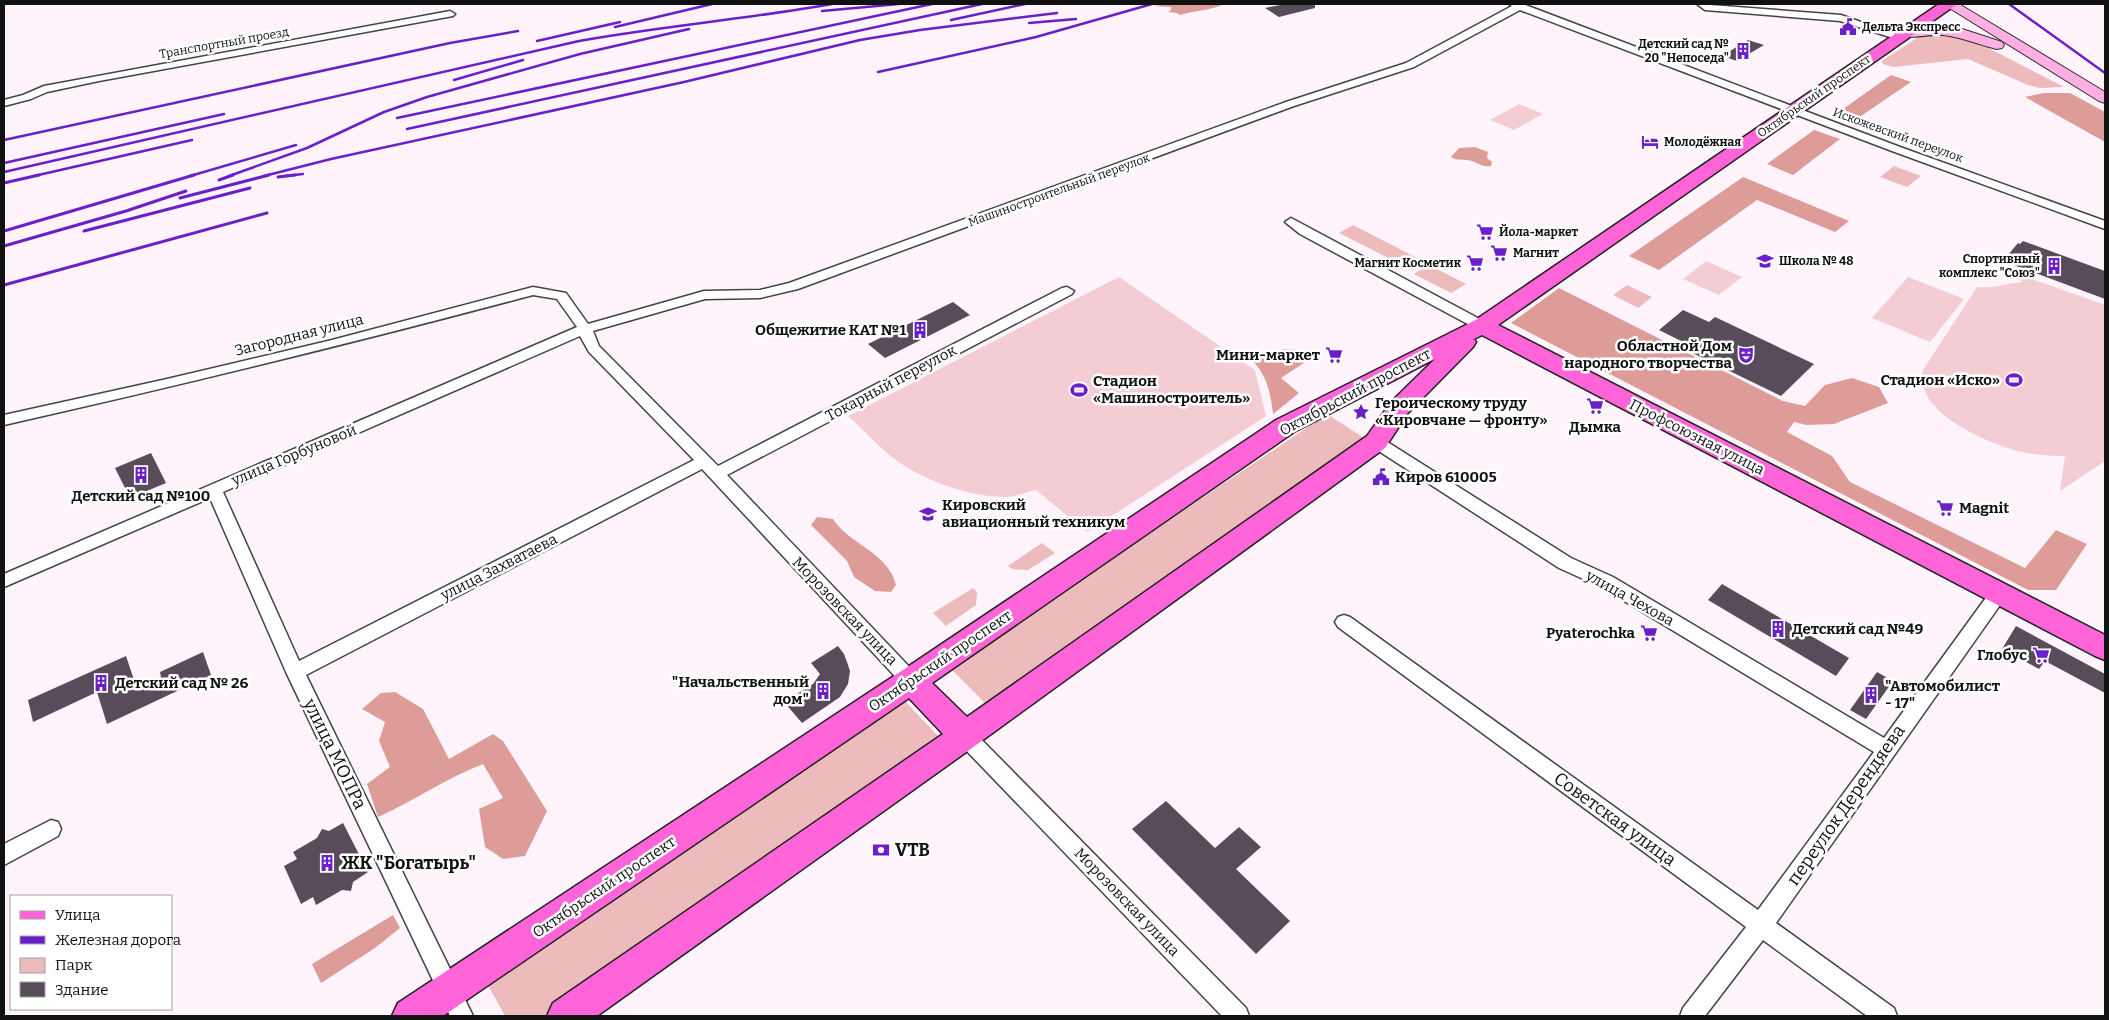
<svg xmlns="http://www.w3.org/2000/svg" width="2109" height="1020" font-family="Bitter,serif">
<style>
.green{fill:#edbbbc}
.forest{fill:#de9c99}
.pitch{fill:#f3cdd3}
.building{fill:#594c5a}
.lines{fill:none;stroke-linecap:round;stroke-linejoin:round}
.minor-casing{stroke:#444;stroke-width:3}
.secondary-casing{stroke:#333;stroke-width:2}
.primary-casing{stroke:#222;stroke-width:3}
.minor{fill:#fff;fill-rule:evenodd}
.secondary{fill:#ffafe1;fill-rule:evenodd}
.primary{fill:#ff65d8;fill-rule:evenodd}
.rail-far1{stroke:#6b1fca;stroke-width:2.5}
.rail{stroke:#6b1fca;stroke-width:3}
.labels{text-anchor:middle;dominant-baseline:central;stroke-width:5;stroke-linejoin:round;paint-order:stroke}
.far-poi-label{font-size:12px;font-weight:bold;fill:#111;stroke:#fff;text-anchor:start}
.far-street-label{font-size:12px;fill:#111;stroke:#fff}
.poi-label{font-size:15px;font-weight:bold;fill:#111;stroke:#fff;text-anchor:start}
.street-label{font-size:15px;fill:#111;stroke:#fff}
.near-street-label{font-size:18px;fill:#111;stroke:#fff}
.near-poi-label{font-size:18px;font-weight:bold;fill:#111;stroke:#fff;text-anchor:start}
</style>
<rect width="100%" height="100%" fill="#fff4fc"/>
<g class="green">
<polygon points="1930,32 1965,36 2064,87 2040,88 2028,85 1968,59 1893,67 1883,64 1882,61 1923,34"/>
<polygon points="1894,166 1921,176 1907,187 1880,177"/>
<polygon points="1353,225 1421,260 1408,268 1339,233"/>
<polygon points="1429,265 1466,284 1451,293 1414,274"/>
<polygon points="1627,285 1652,297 1638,308 1613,295"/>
<polygon points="1327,414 1364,438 986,704 950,668"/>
<polygon points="1042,543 1055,553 1028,570 1012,569 1008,566"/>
<polygon points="973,588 977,592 976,605 946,626 933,613"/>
<polygon points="904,700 939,737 544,1016 505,1016 486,982"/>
</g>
<g class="forest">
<path d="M1169,4H1224C1210,11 1195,10 1180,15L1177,13L1168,12L1171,10V7L1153,6Z"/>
<polygon points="1891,75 1911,82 1855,120 1836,114"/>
<polygon points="2044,93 2070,93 2105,112 2105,142 2025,97"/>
<polygon points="1814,130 1840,139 1793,175 1767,164"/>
<path d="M1475,147L1488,152L1487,158L1492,162L1491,166C1481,168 1477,161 1467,160C1461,159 1456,161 1451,157L1459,148Z"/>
<polygon points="1743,177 1849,221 1835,232 1757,200 1659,270 1629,256"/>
<polygon points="1559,288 1783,401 1805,406 1825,385 1852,378 1879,387 1888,403 1834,424 1807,425 1794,422 1787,432 1832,456 1850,482 2025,568 2056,530 2087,544 2056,590 2028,590 1511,323"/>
<path d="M1285,349L1296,350L1310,359L1281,378L1299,393L1273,414C1271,394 1267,376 1253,361L1267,353Z"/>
<path d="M817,517L833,519C850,545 888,552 896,585L891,592L875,591L854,577L847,561L811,525Z"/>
<path d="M395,692L423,709L449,759L493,734L503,741L547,811L525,856L503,859L485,847L479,809L503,798L483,764C446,778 414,801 378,817L367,784L390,767L379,741L385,722L362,709L381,693Z"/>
<polygon points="393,915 400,928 375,948 321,983 312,964"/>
</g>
<g class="pitch">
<polygon points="1519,104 1543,114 1514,130 1490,120"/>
<polygon points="1706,261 1742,277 1719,295 1683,279"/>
<path d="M2001,268L2105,305V461L2060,491L2065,456C2050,456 2036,455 2022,452C1990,444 1913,413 1923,370L1977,287C1993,289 2007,283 2023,282Z"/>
<path d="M1119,277L1255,370L1266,416L1087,532L1036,490C1026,492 1015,497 1006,497C970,497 929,482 900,463C881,450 865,431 848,416Z"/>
<polygon points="1908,277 1964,299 1930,342 1872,318"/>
</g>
<g class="building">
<polygon points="1285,4 1315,4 1315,8 1279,17 1265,8"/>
<polygon points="1748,40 1764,45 1737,61 1722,56"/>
<polygon points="2023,241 2105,271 2105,299 2003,261 2018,243 2020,244"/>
<polygon points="953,302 970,315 885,358 868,344"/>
<polygon points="1683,310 1709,322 1715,317 1814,364 1781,396 1678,346 1683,342 1659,330"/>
<polygon points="151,453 166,483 130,498 115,468"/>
<polygon points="1722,584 1849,658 1836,676 1708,600"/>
<polygon points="2016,626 2105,674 2105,693 2045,661 2039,669 2002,649"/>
<polygon points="838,646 844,654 847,662 850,671 848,684 840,697 802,723 784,702 813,684 820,674 811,663"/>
<polygon points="203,652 211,675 107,724 97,692 33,722 28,700 126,656 137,689 161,677 160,672"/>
<polygon points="1877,672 1893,681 1866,719 1850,710"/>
<polygon points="1166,801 1215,848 1239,827 1261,847 1236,869 1290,921 1256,954 1132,829"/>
<polygon points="343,823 368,872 353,882 351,891 342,890 316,905 313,897 301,904 284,866 297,859 293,852 317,838 322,829 329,831"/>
</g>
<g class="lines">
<g class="minor-casing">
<g id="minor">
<path d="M1509,4H1523L1900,147L2105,221V229L1892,151L1520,10L1414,67L1294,106L798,289L760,298L705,299L593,331L599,346L718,466L1062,288L1067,287L1074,291L1072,294L727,475L918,676L920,681L918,686L911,689L904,686L702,469L306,675L473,1016H450L286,672L210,498L4,587V574L577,327L557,299L533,295C357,342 181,385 4,425V415L167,379L332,340L533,287L566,293L588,324L704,291L760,290L789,283L1286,102L1406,63L1512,6ZM580,336L589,352L694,460L299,661L223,492Z"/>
<polygon points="1697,4 1841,15 1904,37 1899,40 1896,39 1840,21 1705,10"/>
<polygon points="450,11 455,14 453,16 99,81 47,92 31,99 4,106 4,100 23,95 44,86"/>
<polygon points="1291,218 1487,323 1489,326 1487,329 1477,329 1300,234 1285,222"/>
<polygon points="1376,437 1381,438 1571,558 1613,577 1884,738 1993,588 1999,586 2005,588 2008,593 2005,598 1776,923 1894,1008 1897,1016 1867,1016 1763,940 1705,1016 1680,1016 1683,1008 1746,927 1338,627 1335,622 1338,617 1344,615 1350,617 1758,910 1874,752 1601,587 1559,568 1371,446 1368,442 1371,438"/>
<polygon points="965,728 972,730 1246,1008 1249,1016 1222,1016 958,742 955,736 958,730"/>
<polygon points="51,820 58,822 61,829 58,836 4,865 4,844"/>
</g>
</g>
<g class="secondary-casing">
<g id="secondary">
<polygon points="1943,4 1959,4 2105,92 2105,103 2099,101"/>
<path d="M1932,27L1962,29L2002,42L2004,45L2002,48L1997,49C1979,45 1962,37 1943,35C1929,34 1913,39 1900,36L1898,33L1900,30Z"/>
</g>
</g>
<g class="primary-casing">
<path id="primary" d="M1939,4H1957L1498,325L2105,635V660L2095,656L1482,335L1474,339L1476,342L1473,347L1407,414L1385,448L976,745L597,1016H547L553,1003L943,734L909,698L443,1016H392L398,1003L900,672L1276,420L1474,321ZM1435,359L1391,402L1367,436L967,717L932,683L1294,432Z"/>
</g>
<use href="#minor" class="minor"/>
<use href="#secondary" class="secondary"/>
<use href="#primary" class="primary"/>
<g class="rail-far1">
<polyline points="2009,4 2105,73"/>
<polyline points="822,11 899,4"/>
<polyline points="951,20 1025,4"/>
<polyline points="1029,23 1076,19"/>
<polyline points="615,27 712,4"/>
<polyline points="537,41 620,22"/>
<polyline points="878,72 1036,37 1152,4"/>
<polyline points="454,80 523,60"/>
<polyline points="397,118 932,4"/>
<polyline points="407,129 982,4"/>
<polyline points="4,140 450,43 518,31"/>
<polyline points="4,163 224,114"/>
<path d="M4,172L579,41C663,26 748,19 832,4"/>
<polyline points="34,176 192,140"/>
<polyline points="190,176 296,145"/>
<polyline points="229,176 307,148 384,112 427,97 580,54 689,29"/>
<polyline points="264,176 331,159 684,82 860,40 920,30 1057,13"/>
<polyline points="285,176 303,174"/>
</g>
<g class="rail">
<polyline points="278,177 295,175"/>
<polyline points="219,180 233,175"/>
<polyline points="4,183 39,175"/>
<polyline points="180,198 269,175"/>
<polyline points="4,231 194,175"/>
<polyline points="84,231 250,188"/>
<polyline points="4,246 126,211 186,191"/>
<polyline points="4,285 267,213"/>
</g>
</g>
<defs>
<g id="civic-bare" transform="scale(1.35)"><path d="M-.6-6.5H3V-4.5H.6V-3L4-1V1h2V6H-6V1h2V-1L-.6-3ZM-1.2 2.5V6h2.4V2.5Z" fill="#6b1fca" stroke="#fff" stroke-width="2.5" paint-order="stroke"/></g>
<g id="building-bare" transform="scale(1.35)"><path d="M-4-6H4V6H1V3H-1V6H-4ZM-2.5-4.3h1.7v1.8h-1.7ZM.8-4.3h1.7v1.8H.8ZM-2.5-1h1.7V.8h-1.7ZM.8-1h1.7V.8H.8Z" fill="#6b1fca" stroke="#fff" stroke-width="2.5" paint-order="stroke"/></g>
<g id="hotel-bare" transform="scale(1.35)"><path d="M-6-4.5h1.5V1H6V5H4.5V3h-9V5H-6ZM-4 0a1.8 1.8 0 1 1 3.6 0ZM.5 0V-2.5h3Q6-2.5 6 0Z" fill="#6b1fca" stroke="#fff" stroke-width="2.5" paint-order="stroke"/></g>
<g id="supermarket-bare" transform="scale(1.35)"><path d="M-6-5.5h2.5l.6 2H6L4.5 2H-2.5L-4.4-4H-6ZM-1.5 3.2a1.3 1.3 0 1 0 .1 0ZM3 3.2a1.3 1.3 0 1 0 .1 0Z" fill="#6b1fca" stroke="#fff" stroke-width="2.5" paint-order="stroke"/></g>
<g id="school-bare" transform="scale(1.35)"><path d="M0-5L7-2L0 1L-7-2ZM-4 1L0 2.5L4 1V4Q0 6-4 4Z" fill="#6b1fca" stroke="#fff" stroke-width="2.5" paint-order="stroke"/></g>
<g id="theatre-bare" transform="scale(1.35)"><path d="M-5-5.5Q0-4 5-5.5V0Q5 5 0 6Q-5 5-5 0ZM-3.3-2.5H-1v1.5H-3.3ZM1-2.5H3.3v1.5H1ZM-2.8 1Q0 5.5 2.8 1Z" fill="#6b1fca" stroke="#fff" stroke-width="2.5" paint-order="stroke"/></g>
<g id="stadium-bare" transform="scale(1.35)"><path d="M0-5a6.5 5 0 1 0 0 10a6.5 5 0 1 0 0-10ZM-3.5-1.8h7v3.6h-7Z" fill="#6b1fca" stroke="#fff" stroke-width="2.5" paint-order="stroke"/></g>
<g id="sight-bare" transform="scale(1.35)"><path d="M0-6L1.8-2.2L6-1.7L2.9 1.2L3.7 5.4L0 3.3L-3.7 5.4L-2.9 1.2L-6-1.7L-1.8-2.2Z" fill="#6b1fca" stroke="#fff" stroke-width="2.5" paint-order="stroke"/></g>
<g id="university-bare" transform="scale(1.35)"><path d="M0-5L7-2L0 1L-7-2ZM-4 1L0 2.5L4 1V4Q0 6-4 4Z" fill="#6b1fca" stroke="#fff" stroke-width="2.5" paint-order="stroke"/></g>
<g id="bank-bare" transform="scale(1.35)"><path d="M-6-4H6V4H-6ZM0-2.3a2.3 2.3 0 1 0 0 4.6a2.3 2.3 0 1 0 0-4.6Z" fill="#6b1fca" stroke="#fff" stroke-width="2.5" paint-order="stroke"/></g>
</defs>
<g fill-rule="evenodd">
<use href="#civic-bare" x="1848" y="27"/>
<use href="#building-bare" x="1743" y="51"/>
<use href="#hotel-bare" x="1650" y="142"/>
<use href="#supermarket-bare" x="1485" y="232"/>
<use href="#supermarket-bare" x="1499" y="253"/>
<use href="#school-bare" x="1765" y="261"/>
<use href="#supermarket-bare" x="1475" y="263"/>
<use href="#building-bare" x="2054" y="266"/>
<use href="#building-bare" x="920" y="330"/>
<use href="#supermarket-bare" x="1334" y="355"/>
<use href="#theatre-bare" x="1746" y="355"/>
<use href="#stadium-bare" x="2014" y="380"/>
<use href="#stadium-bare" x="1079" y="390"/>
<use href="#supermarket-bare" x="1595" y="406"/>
<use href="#sight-bare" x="1361" y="412"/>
<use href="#building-bare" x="141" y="475"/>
<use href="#civic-bare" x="1381" y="477"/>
<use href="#supermarket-bare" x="1945" y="508"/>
<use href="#university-bare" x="928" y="514"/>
<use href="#building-bare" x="1778" y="629"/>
<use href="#supermarket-bare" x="1649" y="633"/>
<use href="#supermarket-bare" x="2041" y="655"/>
<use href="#building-bare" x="101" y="683"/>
<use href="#building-bare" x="823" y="691"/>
<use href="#building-bare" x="1871" y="695"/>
<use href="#bank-bare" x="881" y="850"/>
<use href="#building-bare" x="327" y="863"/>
</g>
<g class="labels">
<g class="far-poi-label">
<text x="1862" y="27">Дельта Экспресс</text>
<text x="1729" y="44" text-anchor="end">Детский сад №<tspan x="1729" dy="14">20 "Непоседа"</tspan></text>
<text x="1664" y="142">Молодёжная</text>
<text x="1499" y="232">Йола-маркет</text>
<text x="1513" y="253">Магнит</text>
<text x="2040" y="259" text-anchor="end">Спортивный<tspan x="2040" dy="14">комплекс "Союз"</tspan></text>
<text x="1779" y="261">Школа № 48</text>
<text x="1461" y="263" text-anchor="end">Магнит Косметик</text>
</g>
<g class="far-street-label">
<text transform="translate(224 43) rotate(-10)">Транспортный проезд</text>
<text transform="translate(1814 96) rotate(-35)">Октябрьский проспект</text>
<text transform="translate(1898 135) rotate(20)">Искожевский переулок</text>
<text transform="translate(1059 190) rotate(-20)">Машиностроительный переулок</text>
</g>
<g class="poi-label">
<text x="906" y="330" text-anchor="end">Общежитие КАТ №1</text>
<text x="1732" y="346" text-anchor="end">Областной Дом<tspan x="1732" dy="17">народного творчества</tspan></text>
<text x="1320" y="355" text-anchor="end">Мини-маркет</text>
<text x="2000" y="380" text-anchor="end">Стадион «Иско»</text>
<text x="1093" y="381">Стадион<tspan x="1093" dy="17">«Машиностроитель»</tspan></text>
<text x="1375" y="403">Героическому труду<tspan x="1375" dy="17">«Кировчане — фронту»</tspan></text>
<text x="1595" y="427" text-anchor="middle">Дымка</text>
<text x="1395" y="477">Киров 610005</text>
<text x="141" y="496" text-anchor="middle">Детский сад №100</text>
<text x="942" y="505">Кировский<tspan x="942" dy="17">авиационный техникум</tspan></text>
<text x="1959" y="508">Magnit</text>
<text x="1792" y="629">Детский сад №49</text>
<text x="1635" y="633" text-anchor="end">Pyaterochka</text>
<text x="2027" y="655" text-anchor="end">Глобус</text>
<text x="809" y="682" text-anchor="end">"Начальственный<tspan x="809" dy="17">дом"</tspan></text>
<text x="115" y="683">Детский сад № 26</text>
<text x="1885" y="686">"Автомобилист<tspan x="1885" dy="17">- 17"</tspan></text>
</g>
<g class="street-label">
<text transform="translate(299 335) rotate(-14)">Загородная улица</text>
<text transform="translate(891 383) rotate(-28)">Токарный переулок</text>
<text transform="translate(1355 392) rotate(-28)">Октябрьский проспект</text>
<text transform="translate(1697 437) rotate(27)">Профсоюзная улица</text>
<text transform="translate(294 455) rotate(-23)">улица Горбуновой</text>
<text transform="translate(499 567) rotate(-27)">улица Захватаева</text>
<text transform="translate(1630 598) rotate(29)">улица Чехова</text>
<text transform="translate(845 611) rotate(46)">Морозовская улица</text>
<text transform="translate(940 661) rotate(-34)">Октябрьский проспект</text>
<text transform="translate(604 887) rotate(-34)">Октябрьский проспект</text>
<text transform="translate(1127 902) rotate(46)">Морозовская улица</text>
</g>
<g class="near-street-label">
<text transform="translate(335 754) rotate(64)">улица МОПРа</text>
<text transform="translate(1846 805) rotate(-55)">переулок Дерендяева</text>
<text transform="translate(1615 819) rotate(36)">Советская улица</text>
</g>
<g class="near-poi-label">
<text x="895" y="850">VTB</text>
<text x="341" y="863">ЖК "Богатырь"</text>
</g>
</g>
<rect width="2109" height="1020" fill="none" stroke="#111111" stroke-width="10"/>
<rect x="10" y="895" width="162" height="115" fill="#ffffff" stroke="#a0a0a0"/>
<rect x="20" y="911" width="25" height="8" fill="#ff65d8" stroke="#a0a0a0"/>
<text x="55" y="920" font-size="15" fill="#111111">Улица</text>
<rect x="20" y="936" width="25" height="8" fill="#6b1fca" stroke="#a0a0a0"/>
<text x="55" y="945" font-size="15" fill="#111111">Железная дорога</text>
<rect x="20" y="958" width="25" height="15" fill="#edbbbc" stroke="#a0a0a0"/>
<text x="55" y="970" font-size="15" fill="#111111">Парк</text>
<rect x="20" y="982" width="25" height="15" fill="#594c5a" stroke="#a0a0a0"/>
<text x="55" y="995" font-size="15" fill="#111111">Здание</text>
</svg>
